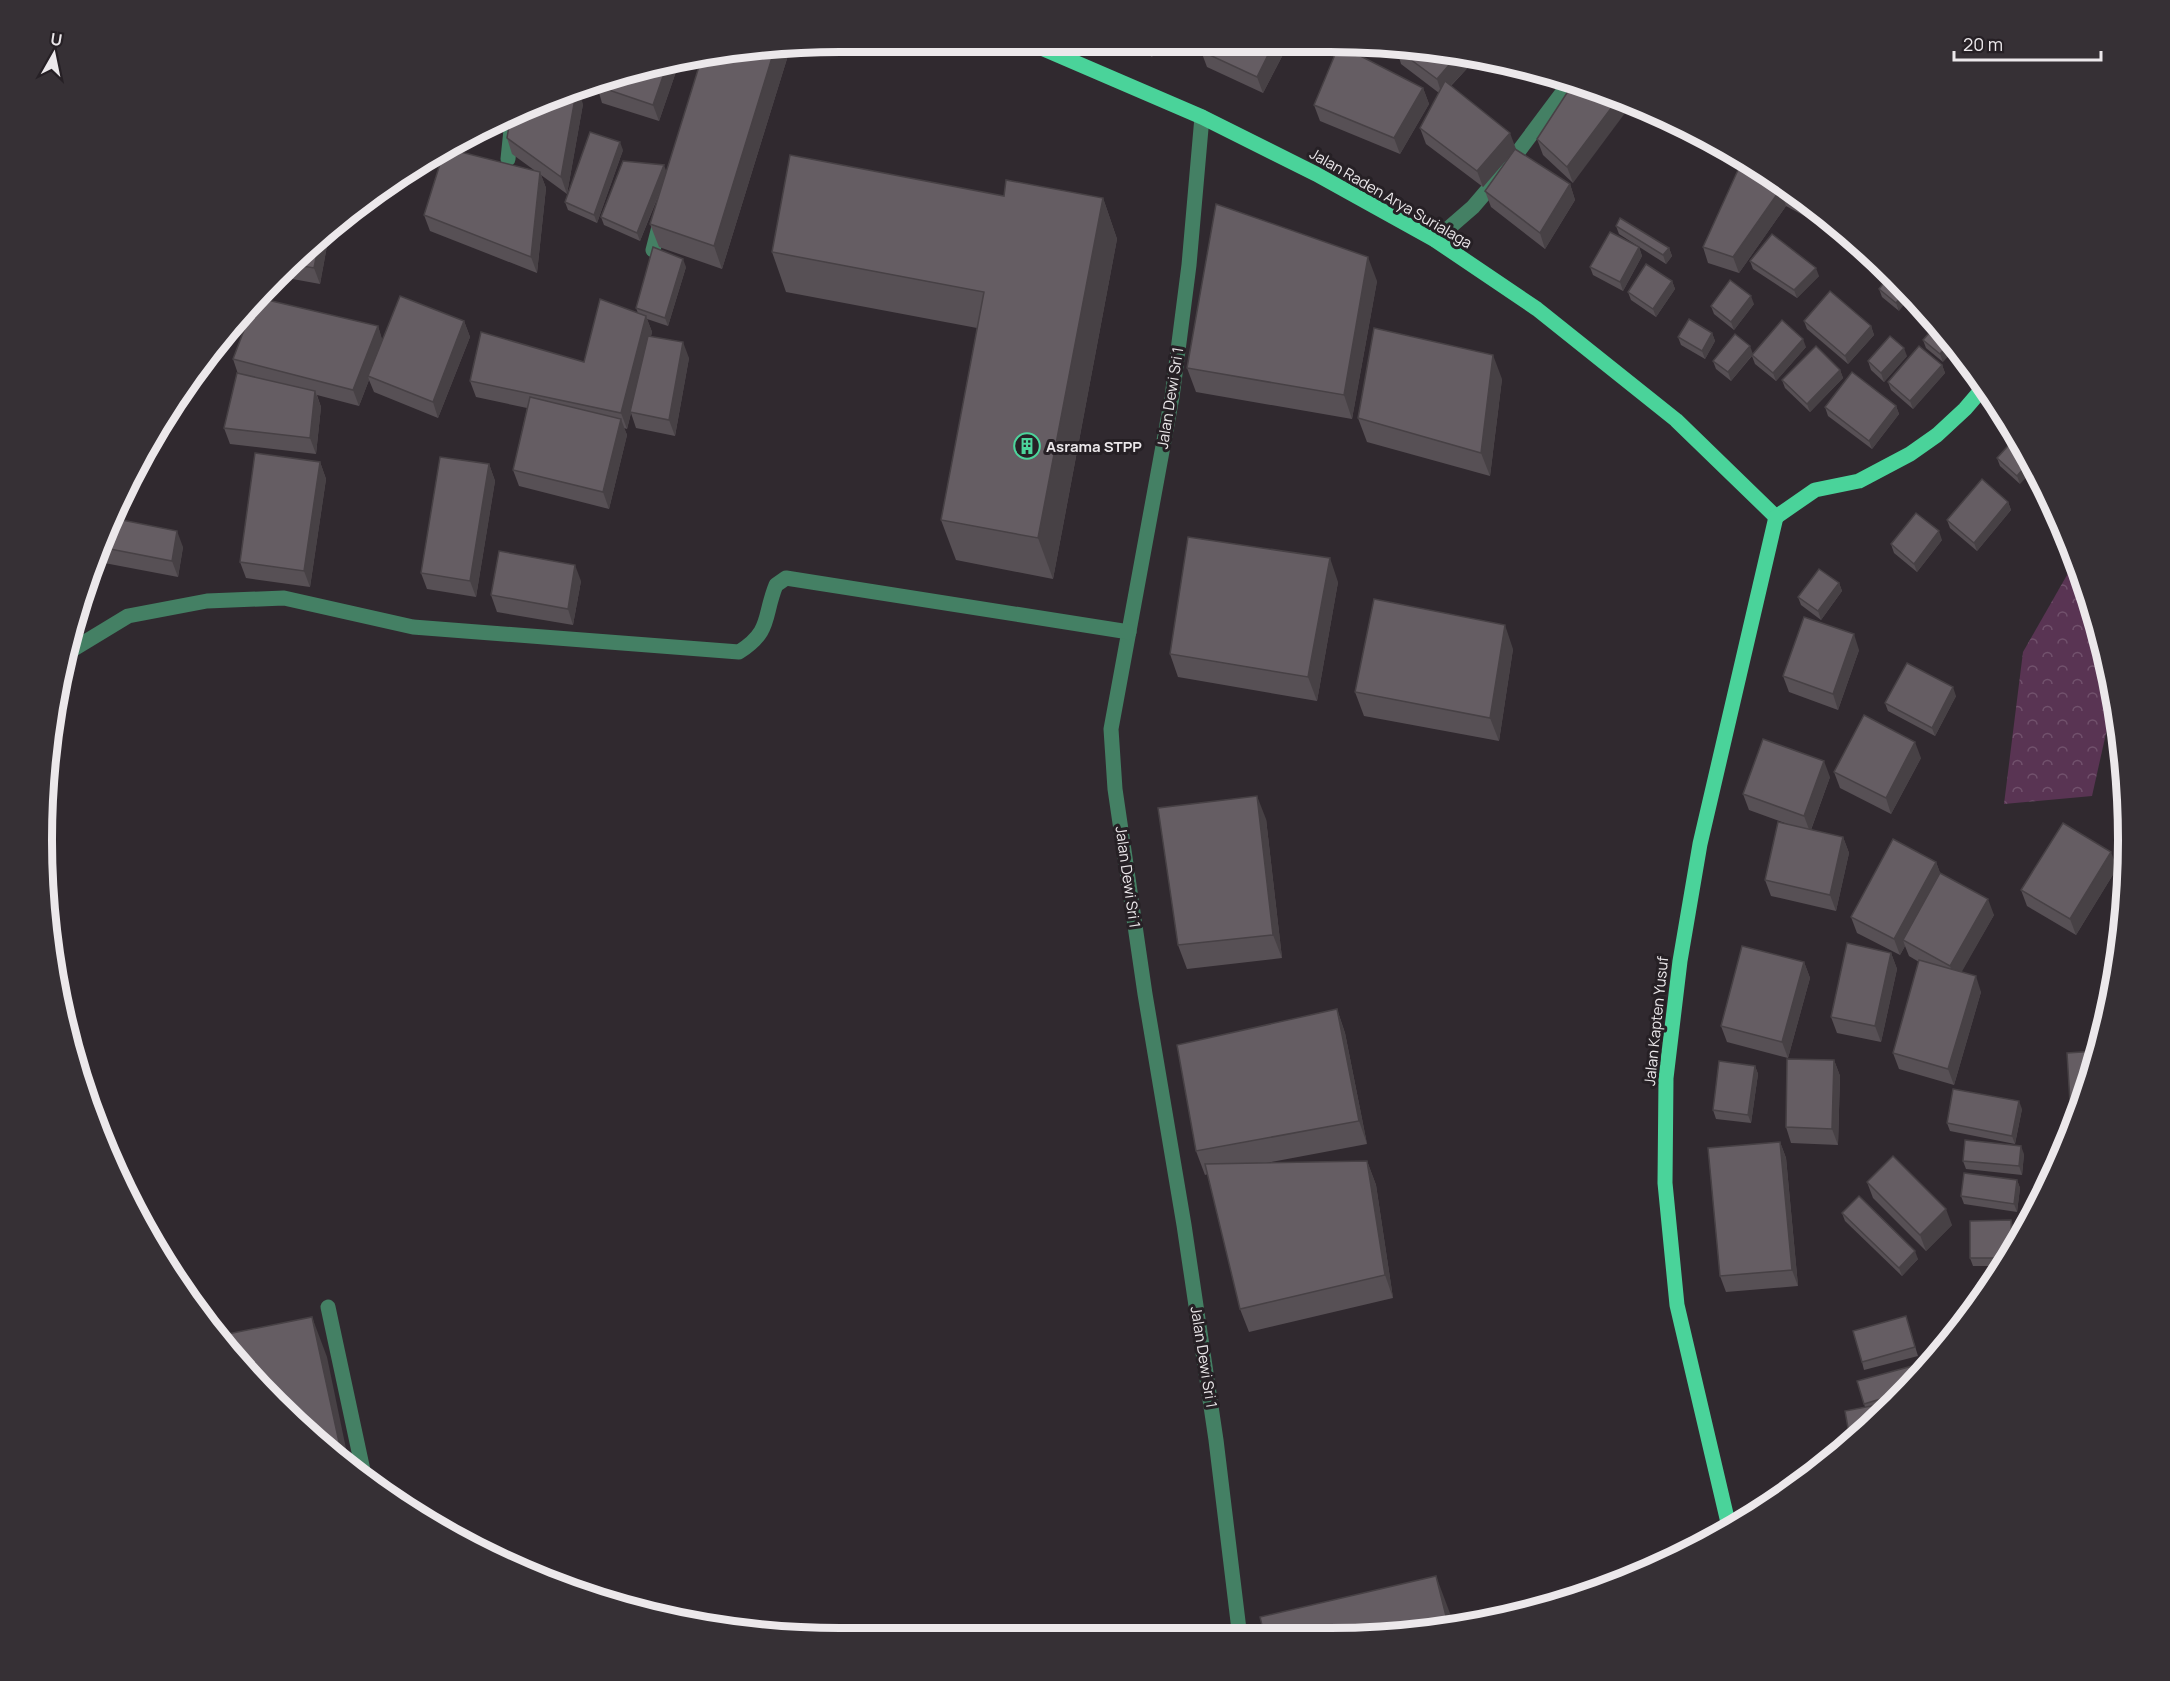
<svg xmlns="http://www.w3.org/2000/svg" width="2170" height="1681" font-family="Manrope,sans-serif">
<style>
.forest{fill:url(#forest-crowns)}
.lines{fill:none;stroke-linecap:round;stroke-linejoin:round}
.minor{stroke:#448064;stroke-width:15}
.major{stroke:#4ad39a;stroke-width:15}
.wall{fill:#575055}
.shaded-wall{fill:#474145}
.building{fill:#655d63;stroke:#474145;stroke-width:1.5}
.labels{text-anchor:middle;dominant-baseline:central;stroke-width:6;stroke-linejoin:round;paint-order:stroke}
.street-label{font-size:15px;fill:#ece8eb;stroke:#262025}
.poi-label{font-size:15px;font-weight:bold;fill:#ece8eb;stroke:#262025;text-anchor:start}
.rim{fill:none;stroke:#ece8eb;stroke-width:8}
</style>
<defs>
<pattern id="forest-crowns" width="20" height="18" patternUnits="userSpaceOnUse" patternTransform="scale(1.5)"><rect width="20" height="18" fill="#593453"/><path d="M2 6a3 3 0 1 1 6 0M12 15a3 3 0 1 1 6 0" fill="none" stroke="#71516c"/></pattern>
</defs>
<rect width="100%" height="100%" fill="#30292f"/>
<polygon class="forest" points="2075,561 2086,584 2113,702 2092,796 2004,804 2023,652"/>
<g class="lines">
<g class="minor">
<polyline points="1202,117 1189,265 1172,397 1111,729 1115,789 1145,994 1184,1225 1216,1440 1240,1638"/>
<polyline points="508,159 512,120"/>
<polyline points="1435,240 1473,207 1503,172 1571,81"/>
<polyline points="653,250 661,219"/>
<path d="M67,653L128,616L207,601L284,598L413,627L739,652C772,631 763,617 776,585L786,578L1129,632"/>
<polyline points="328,1307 364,1475"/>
</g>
<g class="major">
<polyline points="1030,43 1202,117 1316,174 1435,240 1537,309 1676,420 1776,517"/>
<polyline points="1776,517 1815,490 1859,481 1910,454 1937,435 1965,409 1983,388"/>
<polyline points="1730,1531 1677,1305 1665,1183 1666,1078 1680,961 1700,844 1776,517"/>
</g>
</g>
<g class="wall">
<polygon points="1128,43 1160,43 1152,57"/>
<polygon points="1207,43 1289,43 1263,93 1207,67 1201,51"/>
<polygon points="1378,44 1473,62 1451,86 1516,149 1515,150 1570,184 1575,200 1545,249 1491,207 1485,191 1511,154 1483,187 1426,144 1420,128 1439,93 1401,64 1399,57"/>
<polygon points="790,49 722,269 659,247 650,224 662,187 640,241 604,225 601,217 667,171 701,60"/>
<polygon points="679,63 659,121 602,103 597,86 634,69"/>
<polygon points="1574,82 1573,183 1543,155 1537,139"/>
<polygon points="1423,88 1429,104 1400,154 1320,121 1314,105"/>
<polygon points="583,104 567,194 541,175 546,188 537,273 430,231 424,215 534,170 512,154 507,138"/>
<polygon points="623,150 597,223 568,210 565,202"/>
<polygon points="433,155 431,165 423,163"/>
<polygon points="1743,159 1816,207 1829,219 1825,227 1786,206 1739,273 1708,263 1703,247"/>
<polygon points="1004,196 1103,198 1117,239 1053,579 956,560 941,520 977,328 786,292 772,252"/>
<polygon points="1616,226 1669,248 1672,256 1666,264 1619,234"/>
<polygon points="329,235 320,284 276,276"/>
<polygon points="1639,247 1642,256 1623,291 1593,275 1590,267"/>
<polygon points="1750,261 1819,276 1797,298 1753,269"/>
<polygon points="686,267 668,326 647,319 652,332 651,336 689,358 675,436 636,428 631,413 627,429 624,428 627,435 609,509 519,486 513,470 527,408 476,397 470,381 584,362 638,313 636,308"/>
<polygon points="1889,276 1899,311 1882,297 1879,289"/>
<polygon points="1377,281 1352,419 1196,392 1187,368"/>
<polygon points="1672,281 1675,289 1656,317 1631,300 1628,292"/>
<polygon points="1754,304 1734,330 1714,314 1711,306"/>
<polygon points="464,321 470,337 438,418 374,392 369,380 359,406 317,395 321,407 316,454 230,444 224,428 238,374 233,359 378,326 382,340"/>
<polygon points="1804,321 1871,326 1874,335 1848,364 1807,329"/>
<polygon points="1937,324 1943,362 1926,348 1923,340"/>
<polygon points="1712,333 1715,341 1705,359 1681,345 1678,337"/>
<polygon points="1806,347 1776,381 1755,364 1752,356 1731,381 1716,369 1713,361 1753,354"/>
<polygon points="1907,356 1884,382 1871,370 1868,361"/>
<polygon points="1942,365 1945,373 1913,409 1891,390 1888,382"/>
<polygon points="1840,370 1843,378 1810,412 1785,388 1782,380"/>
<polygon points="1502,379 1490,476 1367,442 1358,418"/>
<polygon points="1896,406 1899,414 1872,449 1828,416 1825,407"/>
<polygon points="2017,436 2020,484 2000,466 1997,458"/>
<polygon points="320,462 326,479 310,587 246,578 240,562"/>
<polygon points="489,464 495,481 476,597 427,589 421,573"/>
<polygon points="2008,502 2011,510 1977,551 1950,528 1947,520"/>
<polygon points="117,519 183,547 178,577 99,562"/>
<polygon points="1942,540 1917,572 1894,553 1891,544"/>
<polygon points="92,578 84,630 72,628"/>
<polygon points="581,581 573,625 497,612 491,595"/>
<polygon points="1338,582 1317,701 1178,677 1170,654"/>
<polygon points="1839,583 1842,591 1821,620 1801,605 1798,597"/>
<polygon points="1513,649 1499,741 1364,716 1355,692"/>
<polygon points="1859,650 1838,710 1789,692 1783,676"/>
<polygon points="1956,696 1935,736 1888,711 1885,703"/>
<polygon points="1921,758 1891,814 1840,788 1834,772"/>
<polygon points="1830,777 1811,830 1843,837 1849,853 1836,911 1771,896 1765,880 1793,826 1749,810 1743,794"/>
<polygon points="1266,819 1282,958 1187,969 1178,945"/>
<polygon points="1936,862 1940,873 1994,915 1961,972 1981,992 1954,1085 1899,1069 1893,1053 1919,962 1909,956 1905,946 1900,955 1857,933 1851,917"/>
<polygon points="2117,868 2076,935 2027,906 2021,890"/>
<polygon points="1891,953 1897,969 1881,1042 1837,1033 1831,1017"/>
<polygon points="1804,962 1810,978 1788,1058 1727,1042 1721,1026"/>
<polygon points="1337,1009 1345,1033 1367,1144 1266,1163 1367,1161 1376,1185 1393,1298 1249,1332 1240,1309 1208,1174 1205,1175 1196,1151"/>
<polygon points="1834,1060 1840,1076 1838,1145 1791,1143 1786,1127"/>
<polygon points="1755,1066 1758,1074 1751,1123 1716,1119 1713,1110"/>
<polygon points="2022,1109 2015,1144 1950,1131 1947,1123"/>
<polygon points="1780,1142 1786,1158 1798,1286 1726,1292 1720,1276"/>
<polygon points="2024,1154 2022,1175 1966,1169 1963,1161"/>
<polygon points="2017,1180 2020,1188 2017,1212 1964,1204 1961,1196"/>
<polygon points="1867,1182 1952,1225 1926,1251 1873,1198"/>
<polygon points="1842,1213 1918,1259 1902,1276 1845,1221"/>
<polygon points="2014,1229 2014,1244 2001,1266 1973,1266 1970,1258"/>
<polygon points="1906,1316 1918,1356 1864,1370 1862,1362"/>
<polygon points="1928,1364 1856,1441 1865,1407 1857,1381"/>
</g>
<g class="shaded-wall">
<polygon points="1147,43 1160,43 1152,57"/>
<polygon points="1274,43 1289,43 1263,93 1257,77"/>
<polygon points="790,49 722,269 714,246 774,51"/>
<polygon points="1455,58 1473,62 1442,95 1437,79"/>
<polygon points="679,63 659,121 653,105 667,65"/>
<polygon points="1423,88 1429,104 1400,154 1394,138"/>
<polygon points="579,92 583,104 567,194 561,177 576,93"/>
<polygon points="1618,99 1631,105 1573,183 1567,167"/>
<polygon points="1510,133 1516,149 1483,187 1477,171"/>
<polygon points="620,142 623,150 597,223 594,215"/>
<polygon points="433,155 431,165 429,158"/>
<polygon points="664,165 667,173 640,241 637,233"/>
<polygon points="540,172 546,188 537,273 531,257"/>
<polygon points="1570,184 1575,200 1545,249 1540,233"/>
<polygon points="1780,190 1786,206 1739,273 1733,257"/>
<polygon points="1103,198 1117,239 1053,579 1038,538"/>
<polygon points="1819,210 1829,219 1825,227"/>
<polygon points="329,235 320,284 314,268 319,243"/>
<polygon points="1639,247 1642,256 1623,291 1620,282"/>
<polygon points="1669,248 1672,256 1666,264 1663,255"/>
<polygon points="1368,257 1377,281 1352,419 1344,395"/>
<polygon points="683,259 686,267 668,326 665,318"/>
<polygon points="1816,268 1819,276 1797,298 1794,290"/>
<polygon points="1672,281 1675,289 1656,317 1653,309"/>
<polygon points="1906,291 1911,296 1899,311 1896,303"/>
<polygon points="1751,296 1754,304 1734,330 1731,322"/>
<polygon points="646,316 652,332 631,412 630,412 631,413 627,429 621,413"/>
<polygon points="464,321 470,337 438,418 433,402"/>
<polygon points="378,326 383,342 368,376 369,380 359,406 353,390"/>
<polygon points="1871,326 1874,335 1848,364 1845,356"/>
<polygon points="1712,333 1715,341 1705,359 1702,351"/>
<polygon points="1803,339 1806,347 1776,381 1773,373"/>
<polygon points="683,342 689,358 675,436 669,420"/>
<polygon points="1950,343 1955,349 1943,362 1940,354"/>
<polygon points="1750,346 1753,354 1731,381 1728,372"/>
<polygon points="1904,348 1907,356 1884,382 1881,373"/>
<polygon points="1493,355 1502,379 1490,476 1481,453"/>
<polygon points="1942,365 1945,373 1913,409 1910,401"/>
<polygon points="1840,370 1843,378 1810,412 1807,404"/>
<polygon points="315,391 321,407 316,454 310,438"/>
<polygon points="1896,406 1899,414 1872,449 1869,441"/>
<polygon points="621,419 627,435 609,509 603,492"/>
<polygon points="2030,461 2034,469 2020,484 2017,476"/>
<polygon points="320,462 326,479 310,587 304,571"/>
<polygon points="489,464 495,481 476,597 470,581"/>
<polygon points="2008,502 2011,510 1977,551 1974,543"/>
<polygon points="177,531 183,547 178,577 172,561"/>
<polygon points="1939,531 1942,540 1917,572 1914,564"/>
<polygon points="1330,558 1338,582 1317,701 1308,677"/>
<polygon points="575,565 581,581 573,625 568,609"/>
<polygon points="92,578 84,630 78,614"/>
<polygon points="1839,583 1842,591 1821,620 1818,611"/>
<polygon points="1505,625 1513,649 1499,741 1490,718"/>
<polygon points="1854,634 1859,650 1838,710 1833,694"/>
<polygon points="1953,687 1956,696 1935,736 1932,728"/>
<polygon points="1915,742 1921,758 1891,814 1886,798"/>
<polygon points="1824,761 1830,777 1810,832 1804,816"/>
<polygon points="1257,796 1266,819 1282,958 1273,935"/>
<polygon points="1843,837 1849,853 1836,911 1830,895"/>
<polygon points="2111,852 2117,868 2076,935 2070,919"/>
<polygon points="1936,862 1942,878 1903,940 1905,946 1900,955 1894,939"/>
<polygon points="1988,899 1994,915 1956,982 1950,966"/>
<polygon points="1891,953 1897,969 1881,1042 1875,1026"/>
<polygon points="1804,962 1810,978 1788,1058 1782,1042"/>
<polygon points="1976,976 1981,992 1954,1085 1948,1069"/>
<polygon points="1337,1009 1345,1033 1367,1144 1359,1121"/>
<polygon points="1834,1060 1840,1076 1838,1145 1832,1129"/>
<polygon points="1755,1066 1758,1074 1751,1123 1748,1115"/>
<polygon points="2019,1101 2022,1109 2015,1144 2012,1136"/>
<polygon points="1780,1142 1786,1158 1798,1286 1792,1270"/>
<polygon points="2021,1146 2024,1154 2022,1175 2019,1166"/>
<polygon points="1367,1161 1376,1185 1393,1298 1385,1275"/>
<polygon points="2017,1180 2020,1188 2017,1212 2014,1204"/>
<polygon points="1946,1209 1952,1225 1926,1251 1920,1235"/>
<polygon points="2011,1220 2014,1229 2014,1244 2012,1248"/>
<polygon points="1915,1251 1918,1259 1902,1276 1899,1268"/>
<polygon points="312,1317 327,1357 349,1463 342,1456"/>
<polygon points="1436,1576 1451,1616 1453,1623 1448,1624"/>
</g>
<g class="building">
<polygon points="1207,43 1274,43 1257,77 1201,51"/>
<polygon points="1339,45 1423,88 1394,138 1314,105"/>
<polygon points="1396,47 1455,58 1437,79 1395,48"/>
<polygon points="774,51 714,246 650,224 701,60"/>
<polygon points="667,65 653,105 597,86 597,84 634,69"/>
<polygon points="1445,81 1510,133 1477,171 1420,128"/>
<polygon points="1574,82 1586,84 1618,99 1567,167 1537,139"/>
<polygon points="576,93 561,177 507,138 510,120"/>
<polygon points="590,132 620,142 594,215 565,202"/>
<polygon points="445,148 540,172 531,257 424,215"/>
<polygon points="1515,149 1570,184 1540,233 1485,191"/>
<polygon points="790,155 1004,196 1006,180 1103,198 1038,538 941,520 984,292 772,252"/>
<polygon points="1743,159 1819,210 1780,190 1733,257 1703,247"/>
<polygon points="623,161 664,165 637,233 601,217"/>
<polygon points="1216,204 1368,257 1344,395 1187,368"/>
<polygon points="1620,218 1669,248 1663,255 1616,226"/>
<polygon points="1610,232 1639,247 1620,282 1590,267"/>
<polygon points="1772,234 1816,268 1794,290 1750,261"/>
<polygon points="319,243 314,268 291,264"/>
<polygon points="653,247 683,259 665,318 636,308"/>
<polygon points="1646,264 1672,281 1653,309 1628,292"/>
<polygon points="1889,276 1906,291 1896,303 1879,289"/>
<polygon points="1730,280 1751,296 1731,322 1711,306"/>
<polygon points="1830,291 1871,326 1845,356 1804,321"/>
<polygon points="400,296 464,321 433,402 368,376"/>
<polygon points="259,298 378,326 353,390 233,359 254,304"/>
<polygon points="600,299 646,316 621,413 470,381 481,332 584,362"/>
<polygon points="1689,319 1712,333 1702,351 1678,337"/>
<polygon points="1782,320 1803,339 1773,373 1752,355"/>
<polygon points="1937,324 1950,343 1940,354 1923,340"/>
<polygon points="1374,328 1493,355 1481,453 1358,418"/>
<polygon points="1735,334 1750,346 1728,372 1713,361"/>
<polygon points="648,336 683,342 669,420 630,412"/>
<polygon points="1890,336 1904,348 1881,373 1868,361"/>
<polygon points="1816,346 1840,370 1807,404 1782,380"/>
<polygon points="1919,346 1942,365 1910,401 1888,382"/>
<polygon points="1852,372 1896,406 1869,441 1825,407"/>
<polygon points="237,373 315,391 310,438 224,428"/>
<polygon points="530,397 621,419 603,492 513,470"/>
<polygon points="2017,436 2021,441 2030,461 2017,476 1997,458"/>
<polygon points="255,453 320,462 304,571 240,562"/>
<polygon points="440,457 489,464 470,581 421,573"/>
<polygon points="1982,479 2008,502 1974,543 1947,520"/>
<polygon points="1916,513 1939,531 1914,564 1891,544"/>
<polygon points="117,519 177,531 172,561 105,548"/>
<polygon points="1188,537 1330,558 1308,677 1170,654"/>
<polygon points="499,551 575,565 568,609 491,595"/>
<polygon points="1819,569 1839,583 1818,611 1798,597"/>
<polygon points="1374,599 1505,625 1490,718 1355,692"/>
<polygon points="1804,617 1854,634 1833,694 1783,676"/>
<polygon points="1907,663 1953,687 1932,728 1885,703"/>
<polygon points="1864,715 1915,742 1886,798 1834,772"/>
<polygon points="1763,739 1824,761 1804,816 1743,794"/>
<polygon points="1257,796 1273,935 1178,945 1158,808"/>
<polygon points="1778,822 1843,837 1830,895 1765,880"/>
<polygon points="2063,823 2111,852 2070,919 2021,890"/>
<polygon points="1893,839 1936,862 1894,939 1851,917"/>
<polygon points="1940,873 1988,899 1950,966 1903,940"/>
<polygon points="1847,943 1891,953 1875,1026 1831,1017"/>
<polygon points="1742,946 1804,962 1782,1042 1721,1026"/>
<polygon points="1919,960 1976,976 1948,1069 1893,1053"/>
<polygon points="1337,1009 1359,1121 1196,1151 1177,1045"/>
<polygon points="2097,1051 2097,1057 2074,1119 2071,1119 2067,1053"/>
<polygon points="1787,1059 1834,1060 1832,1129 1786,1127"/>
<polygon points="1719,1061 1755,1066 1748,1115 1713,1110"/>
<polygon points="1953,1089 2019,1101 2012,1136 1947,1123"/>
<polygon points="1965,1140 2021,1146 2019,1166 1963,1161"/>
<polygon points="1780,1142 1792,1270 1720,1276 1708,1148"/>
<polygon points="1893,1156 1946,1209 1920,1235 1867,1182"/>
<polygon points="1367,1161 1385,1275 1240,1309 1205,1164"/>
<polygon points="1964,1173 2017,1180 2014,1204 1961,1196"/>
<polygon points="1859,1196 1915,1251 1899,1268 1842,1213"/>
<polygon points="2011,1220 2012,1248 2006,1258 1970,1258 1970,1221"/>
<polygon points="1982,1297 1977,1305 1975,1298"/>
<polygon points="1906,1316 1915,1347 1862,1362 1853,1331"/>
<polygon points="312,1317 342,1456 240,1367 218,1336"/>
<polygon points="1927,1362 1928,1364 1900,1393 1864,1404 1857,1381"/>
<polygon points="1892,1402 1856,1441 1851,1445 1845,1411"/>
<polygon points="1436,1576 1448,1624 1382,1637 1265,1638 1260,1617"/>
</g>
<defs>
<g id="building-ring" transform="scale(1.35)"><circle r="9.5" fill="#262025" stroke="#4cd49b" stroke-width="1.5"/><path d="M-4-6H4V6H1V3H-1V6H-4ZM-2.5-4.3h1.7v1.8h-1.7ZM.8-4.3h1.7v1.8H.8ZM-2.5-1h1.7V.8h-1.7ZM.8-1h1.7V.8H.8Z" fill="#4cd49b"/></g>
</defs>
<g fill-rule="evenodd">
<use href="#building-ring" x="1027" y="446"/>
</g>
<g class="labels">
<g class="street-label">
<text transform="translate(1391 198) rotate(30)">Jalan Raden Arya Surialaga</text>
<text transform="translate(1170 398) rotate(-81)">Jalan Dewi Sri 1</text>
<text transform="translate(1128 877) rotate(82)">Jalan Dewi Sri 1</text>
<text transform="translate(1656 1021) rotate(-84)">Jalan Kapten Yusuf</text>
<text transform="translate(1204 1357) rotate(81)">Jalan Dewi Sri 1</text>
</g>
<g class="poi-label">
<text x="1046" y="446">Asrama STPP</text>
</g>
</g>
<path d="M0 0H2170V1681H0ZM840 52H1330A788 788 0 0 1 2118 840V840A788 788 0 0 1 1330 1628H840A788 788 0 0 1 52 840V840A788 788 0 0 1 840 52Z" fill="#363035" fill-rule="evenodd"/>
<path class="rim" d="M840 52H1330A788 788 0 0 1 2118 840V840A788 788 0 0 1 1330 1628H840A788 788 0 0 1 52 840V840A788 788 0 0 1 840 52Z"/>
<g transform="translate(54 54) rotate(9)" stroke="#262025" stroke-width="4.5" paint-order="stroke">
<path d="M0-4.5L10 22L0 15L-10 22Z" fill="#ece8eb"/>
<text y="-9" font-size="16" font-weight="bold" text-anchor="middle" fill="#ece8eb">U</text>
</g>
<path d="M1954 51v9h147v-9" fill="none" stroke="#ece8eb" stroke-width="3"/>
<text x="1963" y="51" font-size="18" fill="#ece8eb" stroke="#262025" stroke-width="4.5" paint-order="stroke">20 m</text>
</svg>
